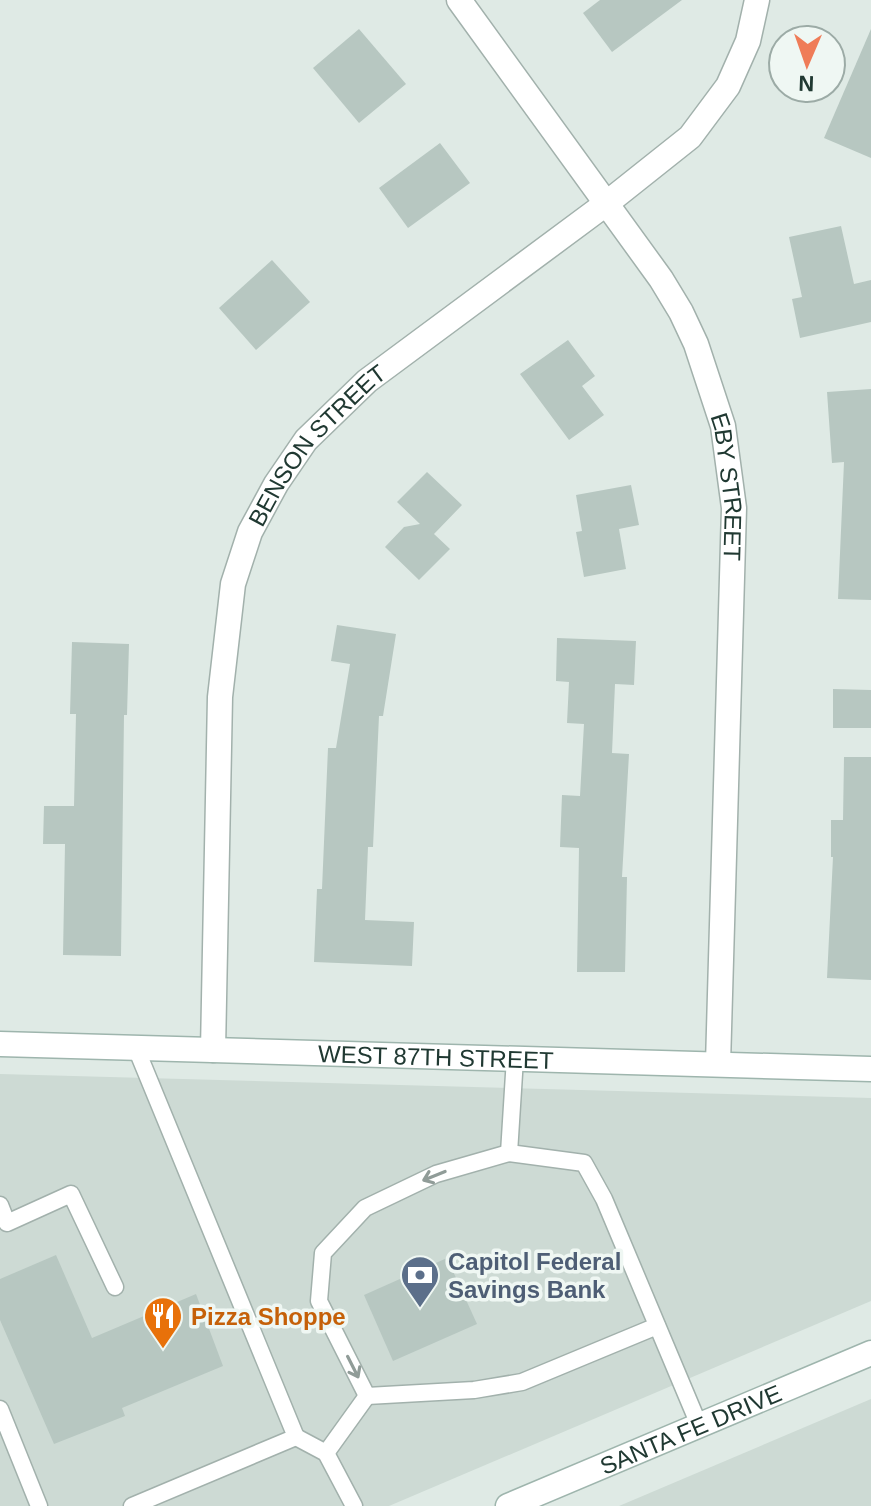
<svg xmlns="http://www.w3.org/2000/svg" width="871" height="1506" font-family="Arial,sans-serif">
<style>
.built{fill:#cddad4}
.building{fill:#b7c7c1}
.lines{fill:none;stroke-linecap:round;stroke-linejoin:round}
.lane-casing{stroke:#a2b1ac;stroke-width:19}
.street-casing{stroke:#a2b1ac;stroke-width:27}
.secondary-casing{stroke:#9eb5ad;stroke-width:27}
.lane{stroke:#fff;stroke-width:16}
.street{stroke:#fff;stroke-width:24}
.secondary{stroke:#fff;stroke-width:24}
.oneway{stroke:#909c98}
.labels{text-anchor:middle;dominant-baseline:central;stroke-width:7;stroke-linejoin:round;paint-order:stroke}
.street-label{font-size:24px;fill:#203932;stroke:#eff7f3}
.service-label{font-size:24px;font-weight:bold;fill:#4e5e75;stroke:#eff7f3;text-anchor:start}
.food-label{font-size:24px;font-weight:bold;fill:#c56008;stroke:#eff7f3;text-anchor:start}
</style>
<rect width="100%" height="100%" fill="#dfeae5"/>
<g class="built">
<polygon points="0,1074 871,1098 871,1301 389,1506 0,1506"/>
<polygon points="871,1399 871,1506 619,1506"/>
</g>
<g class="building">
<polygon points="600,0 682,0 612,52 583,13"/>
<polygon points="359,29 406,84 359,123 313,68"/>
<polygon points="871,29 871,158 824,138"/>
<polygon points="440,143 470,183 408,228 379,188"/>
<polygon points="841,226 854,284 871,280 871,322 800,338 792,299 802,297 789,237"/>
<polygon points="272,260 310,302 256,350 219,308"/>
<polygon points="568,340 595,376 582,386 604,415 569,440 520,374"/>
<polygon points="871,389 871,600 838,599 844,462 832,463 827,392"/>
<polygon points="427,472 462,505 434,534 450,549 419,580 385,547 404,527 420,524 397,502"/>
<polygon points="631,485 639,525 619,529 626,569 584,577 576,532 582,531 576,495"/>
<polygon points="337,625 396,634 383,716 379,716 373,847 368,847 365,920 414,922 412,966 314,962 317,889 322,889 328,748 336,748 350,664 331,661"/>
<polygon points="557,638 636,641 634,685 615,684 612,753 629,754 622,877 627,877 625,972 577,972 579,848 560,847 562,795 580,796 584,724 567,723 569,682 556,681"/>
<polygon points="72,642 129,644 127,715 124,715 121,956 63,955 65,844 43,844 44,806 74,806 76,714 70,714"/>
<polygon points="833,689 871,690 871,728 833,728"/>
<polygon points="844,757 871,757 871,980 827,978 833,857 831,857 831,820 843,820"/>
<polygon points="56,1255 92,1338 196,1294 223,1366 122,1408 125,1416 54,1444 0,1320 0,1279"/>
<polygon points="447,1258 477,1324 393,1361 364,1295"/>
</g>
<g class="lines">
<g class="lane-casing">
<g id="lane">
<polyline points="515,1058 509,1153 584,1163 604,1199 699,1425"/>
<polyline points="0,1205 7,1223 71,1194 115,1287"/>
<polyline points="367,1396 319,1301 323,1253 365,1208 436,1174 509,1153"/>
<polyline points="367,1396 474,1390 522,1382 657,1326"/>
<polyline points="0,1409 39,1506"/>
<polyline points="296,1437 326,1453 354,1506"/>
<polyline points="326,1453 367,1396"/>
<polyline points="132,1506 296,1437 136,1048"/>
</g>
</g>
<g class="street-casing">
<g id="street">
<path id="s1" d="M459,0L661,279L681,312L696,344L723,426L734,508L718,1064"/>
<path id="s2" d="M213,1050L220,697L233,584L250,532L276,484L306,440L367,381L607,203L690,137L728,86L748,41L757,0"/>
</g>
</g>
<g class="secondary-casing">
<g id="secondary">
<path id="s3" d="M0,1044L871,1069"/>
<path id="s4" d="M508,1506L871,1353"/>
</g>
</g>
<use href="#lane" class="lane"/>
<use href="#street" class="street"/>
<use href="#secondary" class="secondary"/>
</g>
<defs><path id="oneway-shaft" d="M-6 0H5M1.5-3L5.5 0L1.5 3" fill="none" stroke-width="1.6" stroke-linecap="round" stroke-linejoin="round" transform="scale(2)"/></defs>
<g class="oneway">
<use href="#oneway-shaft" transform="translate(434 1176) rotate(158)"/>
<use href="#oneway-shaft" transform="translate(353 1367) rotate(63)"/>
</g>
<defs>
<g id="bank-pin" transform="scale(2)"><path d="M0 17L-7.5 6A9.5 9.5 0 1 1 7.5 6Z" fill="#5c6f8a" stroke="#eff7f3"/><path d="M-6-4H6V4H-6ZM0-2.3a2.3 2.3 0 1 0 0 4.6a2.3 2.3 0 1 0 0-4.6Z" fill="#fff"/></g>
<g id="restaurant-pin" transform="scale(2)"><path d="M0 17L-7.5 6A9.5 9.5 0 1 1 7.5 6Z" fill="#e8710a" stroke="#eff7f3"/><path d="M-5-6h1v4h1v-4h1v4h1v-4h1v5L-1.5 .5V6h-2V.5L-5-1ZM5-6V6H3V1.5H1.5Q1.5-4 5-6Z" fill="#fff"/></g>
</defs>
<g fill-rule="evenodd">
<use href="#bank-pin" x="420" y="1275"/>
<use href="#restaurant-pin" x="163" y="1316"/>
</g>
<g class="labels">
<g class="street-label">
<text stroke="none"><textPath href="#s2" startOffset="632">BENSON STREET</textPath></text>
<text stroke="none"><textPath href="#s1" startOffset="566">EBY STREET</textPath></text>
<text stroke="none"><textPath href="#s3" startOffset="436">WEST 87TH STREET</textPath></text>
<text stroke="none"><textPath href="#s4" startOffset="198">SANTA FE DRIVE</textPath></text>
</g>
<g class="service-label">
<text x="448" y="1261">Capitol Federal<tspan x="448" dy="28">Savings Bank</tspan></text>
</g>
<g class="food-label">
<text x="191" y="1316">Pizza Shoppe</text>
</g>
</g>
<g transform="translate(807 64) rotate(182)"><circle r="38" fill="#eff7f3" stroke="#9caba6" stroke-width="2"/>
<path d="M0-6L14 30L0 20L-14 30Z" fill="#ef7c58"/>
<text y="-12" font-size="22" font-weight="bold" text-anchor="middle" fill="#203932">N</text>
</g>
</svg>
